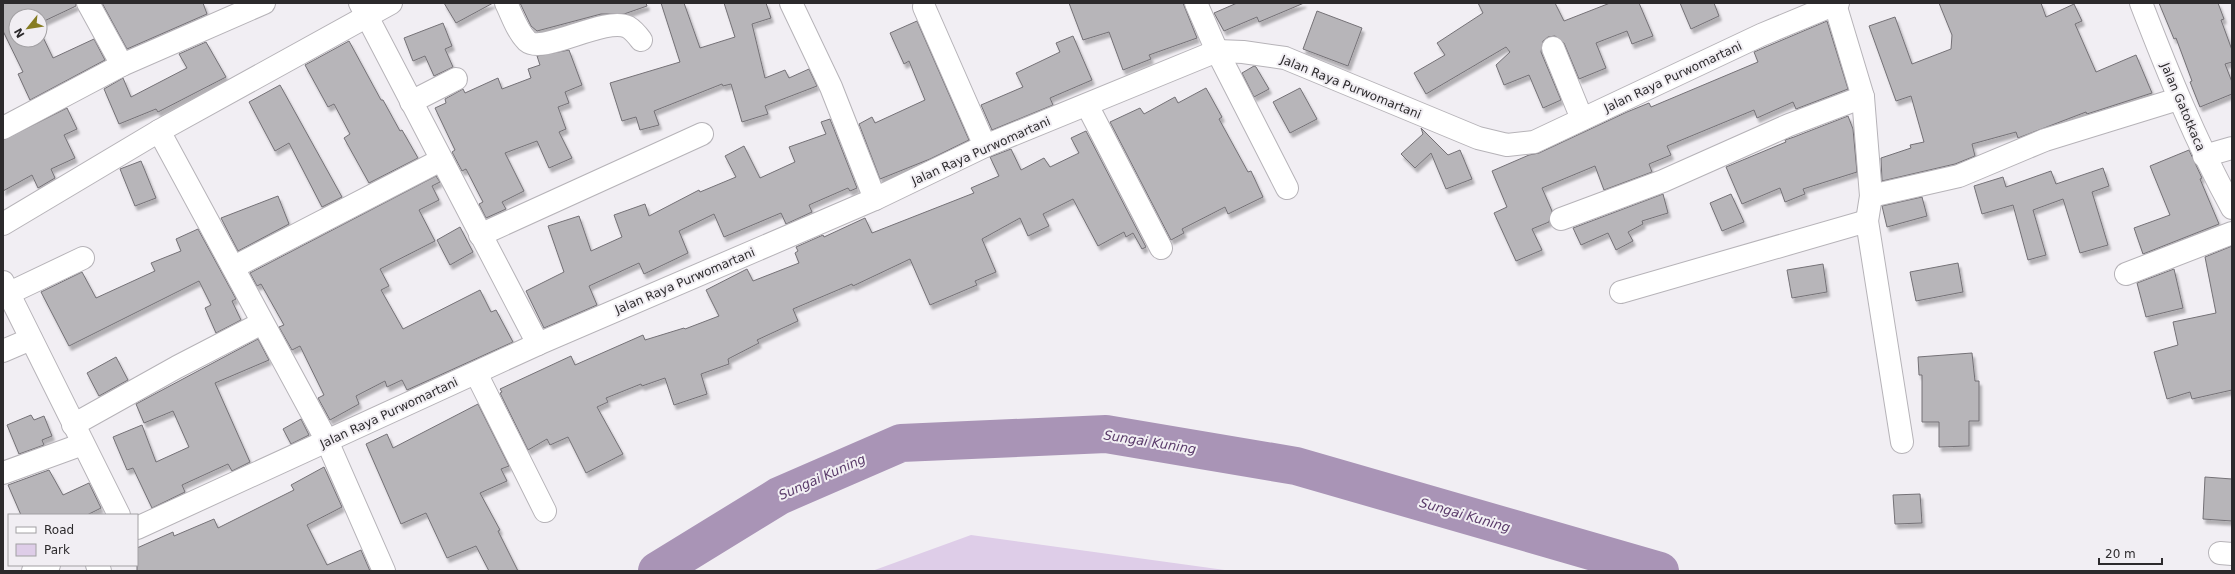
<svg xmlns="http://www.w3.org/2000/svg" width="2235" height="574" font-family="'DejaVu Sans',sans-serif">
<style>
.green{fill:#decde8}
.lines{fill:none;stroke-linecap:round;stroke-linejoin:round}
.river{stroke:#a994b6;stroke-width:38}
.building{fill:#b7b5b9;stroke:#747176;filter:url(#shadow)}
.minor-casing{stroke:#b6b3b8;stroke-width:24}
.minor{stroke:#fff;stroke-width:22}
.labels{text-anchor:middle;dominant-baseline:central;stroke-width:4;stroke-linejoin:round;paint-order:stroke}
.street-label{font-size:12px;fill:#2c2a2c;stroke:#f1eef3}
.water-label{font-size:13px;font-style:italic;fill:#5a3b6a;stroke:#f1eef3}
</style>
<defs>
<filter id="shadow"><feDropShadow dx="2.5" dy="4.5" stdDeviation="1" flood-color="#0004"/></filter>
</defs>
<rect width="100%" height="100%" fill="#f1eef3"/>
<polygon class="green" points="971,535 1232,571 872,571"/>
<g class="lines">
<polyline class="river" points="657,571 779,496 901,443 1106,434 1296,466 1660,571"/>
</g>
<g class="building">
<polygon points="3,3 76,3 76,6 40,23 40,16 16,16 16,40 40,40 40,31 53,58 94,39 105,60 30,100 18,74 23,72 3,31"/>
<polygon points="102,3 203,3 207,14 127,49"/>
<polygon points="444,3 493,3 456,23"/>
<polygon points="520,3 646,3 647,6 624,14 601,14 537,31 531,26"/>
<polygon points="661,3 684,3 700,48 735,37 724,3 766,3 771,18 752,24 765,78 785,70 789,78 809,69 817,86 765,106 768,114 742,122 731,84 723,86 722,84 654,111 659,125 640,130 636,117 622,121 610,83 680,62"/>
<polygon points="1069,3 1183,3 1197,38 1149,55 1151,59 1123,70 1109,32 1083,40"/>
<polygon points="1237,3 1304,3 1259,22 1257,17 1224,31 1214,13"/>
<polygon points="1478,3 1555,3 1564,21 1610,3 1639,3 1653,36 1632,44 1627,31 1596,43 1606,68 1579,79 1564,43 1555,36 1548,37 1543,41 1541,52 1561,100 1543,108 1529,75 1504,85 1496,65 1510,52 1506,47 1426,94 1414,73 1445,55 1437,43 1483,13"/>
<polygon points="1680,3 1714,3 1719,16 1691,29"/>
<polygon points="1939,3 2041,3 2046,17 2074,4 2082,21 2075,24 2096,72 2136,55 2152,93 2087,114 2086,112 2018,138 2016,132 1972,144 1975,156 1955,164 1882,181 1881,158 1911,148 1910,145 1924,142 1911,96 1896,101 1869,26 1895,17 1912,64 1951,49 1952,35"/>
<polygon points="2159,3 2218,3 2224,19 2221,20 2232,50 2232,62 2225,64 2232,82 2232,94 2200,107 2190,82 2192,81 2176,38 2174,39"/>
<polygon points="1317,11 1362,28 1348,66 1303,49"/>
<polygon points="917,21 969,140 930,159 880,179 859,124 872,117 875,123 925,100 909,61 904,64 890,33"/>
<polygon points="1827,21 1848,89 1796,109 1793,102 1757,118 1754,110 1667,146 1671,155 1649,164 1652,172 1604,190 1595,166 1542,188 1552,211 1549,222 1532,229 1542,250 1516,261 1494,213 1507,207 1492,171 1529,155 1539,153 1627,112 1649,103 1651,107 1758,62 1754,52"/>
<polygon points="443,23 452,46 445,49 453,67 434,76 425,56 413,61 404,38"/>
<polygon points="1073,36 1092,80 1050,98 1053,105 992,130 981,105 1023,87 1016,73 1060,52 1056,43"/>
<polygon points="349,41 381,100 383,100 400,131 402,130 418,158 369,183 344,138 350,134 334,104 328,107 305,65"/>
<polygon points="206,42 226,77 158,112 156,109 119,124 104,89 123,78 131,97 187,68 179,54"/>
<polygon points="569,50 582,85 565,92 569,103 558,107 566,129 559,132 572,158 549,168 537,141 505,153 524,191 502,202 506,209 486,218 479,204 483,202 466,169 462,171 452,152 455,150 435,108 446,103 445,99 463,89 465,93 498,78 502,89 531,78 528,69 540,65 537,56"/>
<polygon points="1254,66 1256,67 1269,89 1254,97 1242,73"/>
<polygon points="280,85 342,197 322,207 289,143 275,151 249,102"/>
<polygon points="1206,88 1222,117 1219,119 1248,172 1251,171 1263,197 1228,214 1225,207 1182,229 1184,233 1171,240 1110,122 1140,108 1144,114 1175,97 1178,103"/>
<polygon points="1300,88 1317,119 1290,133 1273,102"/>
<polygon points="67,108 77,129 64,135 75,158 51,169 55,178 38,188 32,175 3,191 3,140"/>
<polygon points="1848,116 1853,129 1857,172 1803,189 1805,194 1785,202 1780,188 1742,204 1726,167 1786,142 1785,140 1794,137"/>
<polygon points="830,119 857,188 850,191 848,188 809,205 812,212 786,224 781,213 724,237 714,214 679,231 688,253 644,274 639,263 589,286 597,305 544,328 526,291 564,272 548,226 579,216 591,251 622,237 614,215 645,204 649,216 699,190 700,192 736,177 725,156 744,146 760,178 795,162 789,147 826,134 821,122"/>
<polygon points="1421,128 1448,155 1460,150 1472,179 1446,189 1431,153 1415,168 1401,154 1423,134"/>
<polygon points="1086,131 1146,247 1142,249 1133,233 1126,237 1124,232 1098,246 1073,199 1043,214 1049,226 1028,236 1020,218 982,239 996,272 975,281 977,285 930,305 910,259 853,286 852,284 793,309 798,321 757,340 759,343 728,359 729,364 701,374 707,394 674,405 665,378 642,386 641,384 606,398 608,402 597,407 623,454 586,473 568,437 550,445 547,439 528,450 500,393 502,392 500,389 571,356 575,365 643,335 645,340 684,328 685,329 719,316 706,290 747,269 753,281 799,263 795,253 798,251 796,247 823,235 824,237 865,218 872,233 974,193 971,188 999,176 990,157 1011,149 1021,170 1044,158 1050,167 1079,153 1071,138"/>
<polygon points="2189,150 2202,178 2200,179 2219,224 2143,254 2134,228 2170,215 2150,166"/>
<polygon points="141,161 156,198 135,206 120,169"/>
<polygon points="2103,168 2109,186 2092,192 2108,245 2080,253 2063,199 2033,210 2046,255 2028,260 2013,205 1982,214 1974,186 2003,177 2006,187 2051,171 2056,184"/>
<polygon points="436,176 440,182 432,186 439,200 419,210 435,241 380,269 389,286 381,290 403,329 480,290 491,312 496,310 513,342 407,390 402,380 387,387 385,381 356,396 359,404 330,420 318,398 324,395 300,346 292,350 279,327 284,325 261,284 257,286 250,273"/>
<polygon points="1663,194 1668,213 1642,221 1643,224 1628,232 1633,241 1616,250 1608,233 1581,245 1573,228"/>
<polygon points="1731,194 1744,222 1722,231 1710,203"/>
<polygon points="278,196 289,224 238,251 221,218"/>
<polygon points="1922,197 1927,216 1887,227 1882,206"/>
<polygon points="460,227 473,252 450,265 437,240"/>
<polygon points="198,229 236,299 232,301 241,320 216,333 205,308 211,305 199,281 69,346 41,292 82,272 96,298 155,271 151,263 181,251 176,239"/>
<polygon points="2232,246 2232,390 2192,399 2190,392 2167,399 2154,352 2178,345 2173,322 2216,313 2205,257"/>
<polygon points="1958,263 1963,292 1916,301 1910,272"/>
<polygon points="1823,264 1827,292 1792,298 1787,270"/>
<polygon points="2174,269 2183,308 2146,317 2137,283"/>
<polygon points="258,339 269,360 215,383 250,462 232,471 228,464 182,485 185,492 152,508 133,468 127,470 113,437 142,425 156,462 189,447 173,411 144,423 136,404"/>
<polygon points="1972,353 1975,381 1979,381 1979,421 1969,421 1969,446 1939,447 1939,422 1922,422 1922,375 1919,375 1918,357"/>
<polygon points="116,357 128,380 99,396 87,373"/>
<polygon points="478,404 509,466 501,469 507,481 480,493 500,530 498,531 518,571 489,571 476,546 447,558 426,513 401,524 366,444 387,434 393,448"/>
<polygon points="31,415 34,420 44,416 52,436 42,440 44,445 19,454 7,425"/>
<polygon points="301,419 309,435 291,444 283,429"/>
<polygon points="324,467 342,507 307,525 327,565 361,550 370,571 137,571 137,548 173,532 174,536 214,519 218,528 294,490 291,485"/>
<polygon points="49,470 63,495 89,483 101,508 87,515 21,515 8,485"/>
<polygon points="2205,477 2232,479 2232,521 2203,519"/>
<polygon points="1920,494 1922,523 1895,524 1893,495"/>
</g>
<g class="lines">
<g class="minor-casing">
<g id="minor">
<polyline points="88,3 122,65"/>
<polyline points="360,3 538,344"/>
<path d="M506,3C512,15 517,31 527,41C543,55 604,16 628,27C633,30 638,36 641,40"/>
<polyline points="791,3 831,87 875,199"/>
<polyline points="1196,3 1217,51 1287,188"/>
<path d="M2141,3C2168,73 2196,142 2232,208"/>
<polyline points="924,7 985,146"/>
<polyline points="1553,48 1582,119"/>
<polyline points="1863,97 1871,196 1867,221 1902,442"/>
<polyline points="411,102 456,79"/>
<polyline points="1087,105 1161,248"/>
<polyline points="3,128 122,65 264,3"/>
<polyline points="159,131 327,441 384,571"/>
<polyline points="2204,156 2232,148"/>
<polyline points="1871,196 1959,176 2045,140 2178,99"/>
<polyline points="1561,219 1663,181 1789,125 1863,97 1835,4"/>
<polyline points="3,224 159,131 391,3"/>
<polyline points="480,235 702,134"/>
<polyline points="234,267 441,160"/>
<polyline points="2126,274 2232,233"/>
<polyline points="3,282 119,515"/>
<polyline points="1621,292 1867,221"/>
<polyline points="3,296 83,258"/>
<polyline points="3,351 31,339"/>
<polyline points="476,373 545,511"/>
<polyline points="73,425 177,367 262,323"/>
<polyline points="3,473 83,444"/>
<polyline points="137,528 538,344 875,199 985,146 1217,51 1243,52 1285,58 1478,138 1507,145 1534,142 1761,35 1838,3"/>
<polyline points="2220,553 2232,554"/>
<polyline points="97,565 100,571"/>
<polyline points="33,571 49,565"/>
</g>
</g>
<use href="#minor" class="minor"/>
</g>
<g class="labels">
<g class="street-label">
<text transform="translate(1673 77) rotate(-25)">Jalan Raya Purwomartani</text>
<text transform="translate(1351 87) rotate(22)">Jalan Raya Purwomartani</text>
<text transform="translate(2183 107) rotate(67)">Jalan Gatotkaca</text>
<text transform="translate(981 151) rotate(-24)">Jalan Raya Purwomartani</text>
<text transform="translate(685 281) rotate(-23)">Jalan Raya Purwomartani</text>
<text transform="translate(389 413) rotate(-25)">Jalan Raya Purwomartani</text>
</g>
<g class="water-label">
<text transform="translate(1150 442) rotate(9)">Sungai Kuning</text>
<text transform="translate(822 477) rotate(-24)">Sungai Kuning</text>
<text transform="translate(1465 515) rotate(16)">Sungai Kuning</text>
</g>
</g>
<rect width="2235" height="574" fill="none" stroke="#2c2a2c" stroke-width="8"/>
<rect x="8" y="514" width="130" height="52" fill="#f1eef3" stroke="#a2a0a3"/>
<rect x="16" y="527" width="20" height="6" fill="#ffffff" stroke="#a2a0a3"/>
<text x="44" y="534" font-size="12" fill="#2c2a2c">Road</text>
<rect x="16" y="544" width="20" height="12" fill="#decde8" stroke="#a2a0a3"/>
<text x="44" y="554" font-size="12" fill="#2c2a2c">Park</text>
<g transform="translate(28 28) rotate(240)"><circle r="19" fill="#f1eef3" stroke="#a2a0a3"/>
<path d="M0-3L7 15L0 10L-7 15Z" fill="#867c22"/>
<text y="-6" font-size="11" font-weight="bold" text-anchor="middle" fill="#2c2a2c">N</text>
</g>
<path d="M2099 558v6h63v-6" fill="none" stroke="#2c2a2c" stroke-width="2"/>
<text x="2105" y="558" font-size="12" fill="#2c2a2c" stroke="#f1eef3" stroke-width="3" paint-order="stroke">20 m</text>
</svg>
